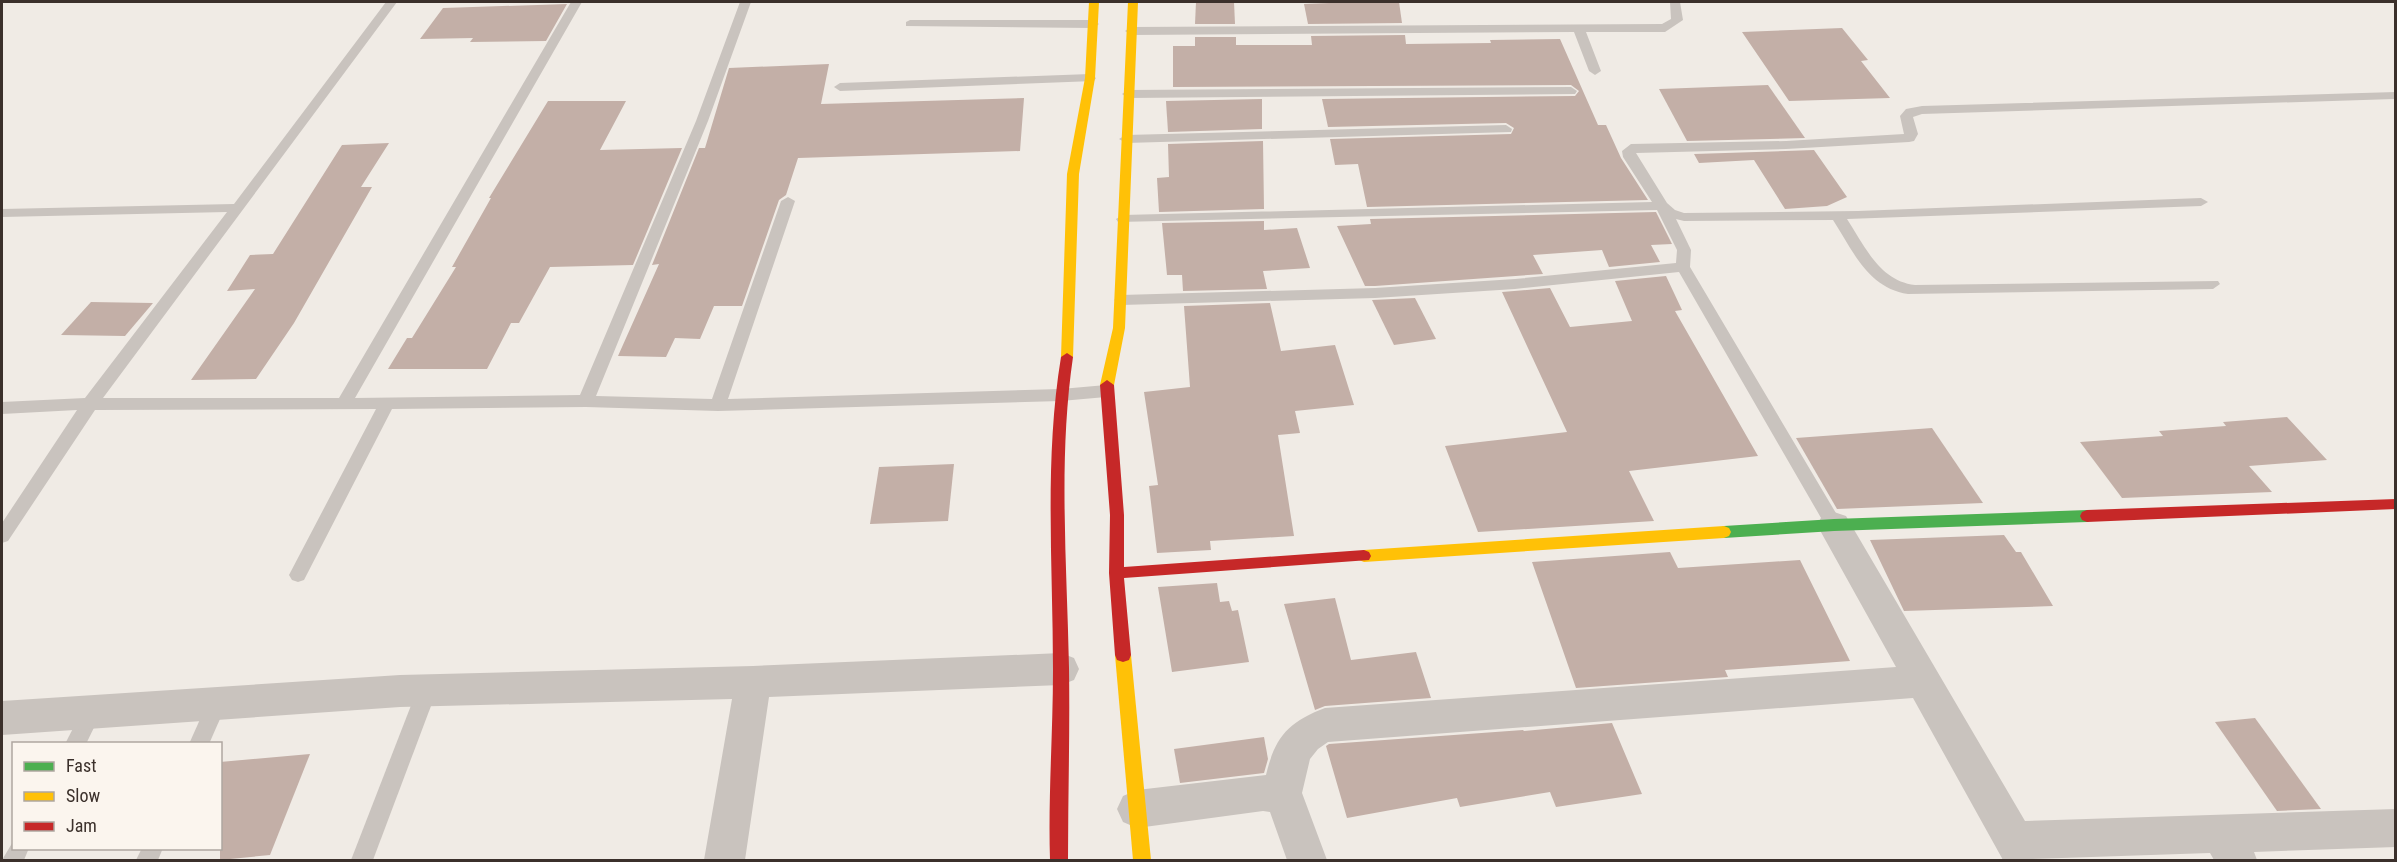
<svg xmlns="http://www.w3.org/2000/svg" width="2397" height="862" font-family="'Roboto Condensed',sans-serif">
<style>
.building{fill:#c3afa7}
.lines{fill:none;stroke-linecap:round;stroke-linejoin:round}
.lane{fill:#c9c3be;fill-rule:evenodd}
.street{fill:#c9c3be;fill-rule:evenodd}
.fast{fill:#4caf50;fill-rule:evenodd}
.slow{fill:#ffc107;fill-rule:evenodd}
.jam{fill:#c62828;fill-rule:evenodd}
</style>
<rect width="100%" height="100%" fill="#f0ebe5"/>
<g class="building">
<polygon points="1196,2 1234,2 1235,24 1195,24"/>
<polygon points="1354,2 1399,2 1402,23 1308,24 1304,4"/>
<polygon points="567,4 546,41 470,42 473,38 420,39 443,8"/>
<polygon points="1842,28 1868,60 1861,61 1890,98 1789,101 1742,32"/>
<polygon points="1405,35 1406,44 1491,43 1490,40 1560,39 1598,125 1606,125 1621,158 1648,200 1367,207 1358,164 1335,165 1330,139 1511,134 1514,128 1506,123 1328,127 1322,99 1575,96 1579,91 1571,85 1173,87 1173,46 1195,46 1195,37 1236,37 1236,45 1312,45 1311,36"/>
<polygon points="829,64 821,104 1024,98 1020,151 798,158 786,195 779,200 742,306 714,306 700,339 675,338 666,357 618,356 659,264 652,265 699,148 705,148 729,68"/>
<polygon points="1768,85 1805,138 1687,141 1659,89"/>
<polygon points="1262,99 1262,129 1168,132 1166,101"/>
<polygon points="548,101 626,101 600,150 682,148 633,265 550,267 519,323 511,323 487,369 388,369 407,338 412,338 456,267 452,267 491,198 489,198"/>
<polygon points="1263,141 1264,209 1159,212 1157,178 1169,177 1168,144"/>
<polygon points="389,143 361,187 372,187 294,323 256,379 191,380 255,289 227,291 250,255 273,254 342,145"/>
<polygon points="1814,150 1847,197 1827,206 1785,209 1754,160 1699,163 1694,154"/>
<polygon points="1656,212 1672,244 1651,245 1660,262 1609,267 1602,250 1533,255 1543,274 1375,286 1365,286 1337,226 1371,224 1370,219"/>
<polygon points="1264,221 1264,230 1297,228 1310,268 1263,271 1267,289 1183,291 1182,275 1167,275 1162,223"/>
<polygon points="1666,276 1682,310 1675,311 1758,456 1629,471 1654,521 1478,532 1445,446 1567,432 1502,292 1550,288 1570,327 1632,321 1615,281"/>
<polygon points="1415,298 1436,339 1394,345 1372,300"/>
<polygon points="91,302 153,303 125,336 61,335"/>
<polygon points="1270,303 1281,351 1335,345 1354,405 1295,411 1300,433 1278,435 1294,536 1210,541 1211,550 1157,553 1149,486 1158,485 1144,392 1190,387 1184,306"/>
<polygon points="2287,417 2327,460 2249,466 2272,492 2122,498 2080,442 2163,436 2159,431 2226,426 2223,422"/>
<polygon points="1932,428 1983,503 1837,509 1796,438"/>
<polygon points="954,464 948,521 870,524 879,467"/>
<polygon points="2004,535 2016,552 2021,552 2053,606 1904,611 1870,540"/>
<polygon points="1670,552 1678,568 1800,560 1850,661 1725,670 1728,677 1576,688 1532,562"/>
<polygon points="1217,583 1220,602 1229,601 1232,611 1238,610 1249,662 1172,672 1158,587"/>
<polygon points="1335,598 1351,660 1416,652 1431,698 1325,706 1315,710 1284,604"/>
<polygon points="2255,718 2321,809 2277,811 2215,722"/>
<polygon points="1612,723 1642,794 1556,807 1550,792 1460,807 1457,798 1347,818 1326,746 1329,744 1523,730 1524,731"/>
<polygon points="1264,737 1268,759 1264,773 1180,783 1174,749"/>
<polygon points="310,754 270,855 220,860 220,762"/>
</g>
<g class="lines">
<g class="lane">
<polygon points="386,2 397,2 103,398 339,398 571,2 582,2 355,398 580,395 696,121 740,2 751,2 708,121 596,396 712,399 781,201 788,197 795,201 728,399 1061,389 1106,385 1112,387 1114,391 1112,395 1106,397 1061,401 718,411 586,407 392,409 304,580 298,582 292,580 289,575 376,409 95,410 8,541 2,543 2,523 77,410 2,414 2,402 85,398 227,212 2,217 2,209 234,204"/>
<polygon points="1670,2 1680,2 1683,20 1665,32 1586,32 1601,71 1595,75 1589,71 1574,32 1131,35 1125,31 1131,27 1662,24 1671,19"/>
<polygon points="910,20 1093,20 1099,24 1093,28 906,26 906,22"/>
<polygon points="1090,74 1096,78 1094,81 840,91 834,87 840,83"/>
<polygon points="1571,87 1577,91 1575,94 1128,98 1122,94 1128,90"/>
<path d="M2396,92L2394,99L1922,114L1913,117L1918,134L1914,141L1909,142L1786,149L1636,153L1667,203L1675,210L1684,213L1858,211L2201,198L2208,202L2201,206L1847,219C1865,247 1880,281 1915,285L2218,281L2220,284L2213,289L1908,294C1868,288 1853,251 1833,220L1684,221L1676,219L1691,250L1690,267L1843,525L1840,530L1834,532L1828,530L1679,272L1515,289L1375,298L1121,305L1114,300L1121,295L1375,288L1515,279L1676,263L1677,250L1657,210L1118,222L1116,219L1123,215L1652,202L1623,157L1622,151L1631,144L1786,141L1904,134L1900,116L1906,109L1922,106Z"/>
<polygon points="1506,125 1512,129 1511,132 1126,143 1119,139 1126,135"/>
<polygon points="427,682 434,684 437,690 373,860 351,860 417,690 420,684"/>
<polygon points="217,694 224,697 227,703 209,744 189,744 210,697"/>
<polygon points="92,702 99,705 102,711 86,744 65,744 85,705"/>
<polygon points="14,840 14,848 29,848 24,860 2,860"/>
<polygon points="142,848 163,848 158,860 136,860"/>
</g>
<g class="street">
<path d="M1834,512L1846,516L2025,821L2396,809V847L2254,852L2257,860H2214L2210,853L2003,860L1913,698L1328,742L1318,749L1310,759L1302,793L1327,860H1287L1270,812L1263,811L1137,828L1123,822L1117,809L1123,796L1137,790L1266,775C1275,737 1288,722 1325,708L1896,667L1817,525L1822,516Z"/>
<polygon points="1061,653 1074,658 1079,669 1074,680 1061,685 769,697 745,860 704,860 732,699 400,707 2,735 2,701 400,675 753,666"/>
</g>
<polygon class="fast" points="2087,510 2092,512 2094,516 2092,520 2087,522 1834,531 1724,538 1719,536 1717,532 1719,528 1724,526 1834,519"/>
<g class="slow">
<polygon points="1089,2 1099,2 1095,78 1079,174 1073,357 1067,361 1061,357 1067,174 1085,78"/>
<polygon points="1128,2 1138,2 1125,328 1114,385 1107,390 1100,385 1113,328"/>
<polygon points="1724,526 1729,528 1731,532 1729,536 1724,538 1364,562 1359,560 1357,556 1359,552 1364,550"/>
<polygon points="1123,648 1129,650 1131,655 1151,860 1133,860 1115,655 1117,650"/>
</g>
<g class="jam">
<path d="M1067,353L1073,357C1058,459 1067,565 1069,668C1070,732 1068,796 1068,860H1050C1048,797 1053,733 1053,670C1053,566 1044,460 1061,357Z"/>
<polygon points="1107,380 1114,385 1124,515 1124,567 1364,550 1369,552 1371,556 1369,560 1124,578 1131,655 1129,660 1123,662 1117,660 1115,655 1109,573 1110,515 1100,385"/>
<polygon points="2396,499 2396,509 2087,522 2082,520 2080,516 2082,512 2087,510"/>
</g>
</g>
<rect width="2397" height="862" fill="none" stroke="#3b302b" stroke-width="6"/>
<rect x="12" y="742" width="210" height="108" fill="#fbf5ee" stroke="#aea6a0" stroke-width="1.5"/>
<rect x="24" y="762" width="30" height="9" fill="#4caf50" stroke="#aea6a0" stroke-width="1.5"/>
<text x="66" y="772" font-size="18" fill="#3b302b">Fast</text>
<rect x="24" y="792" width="30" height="9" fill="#ffc107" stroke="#aea6a0" stroke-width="1.5"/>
<text x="66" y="802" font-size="18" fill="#3b302b">Slow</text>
<rect x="24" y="822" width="30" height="9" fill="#c62828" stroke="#aea6a0" stroke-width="1.5"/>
<text x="66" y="832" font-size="18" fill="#3b302b">Jam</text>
</svg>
